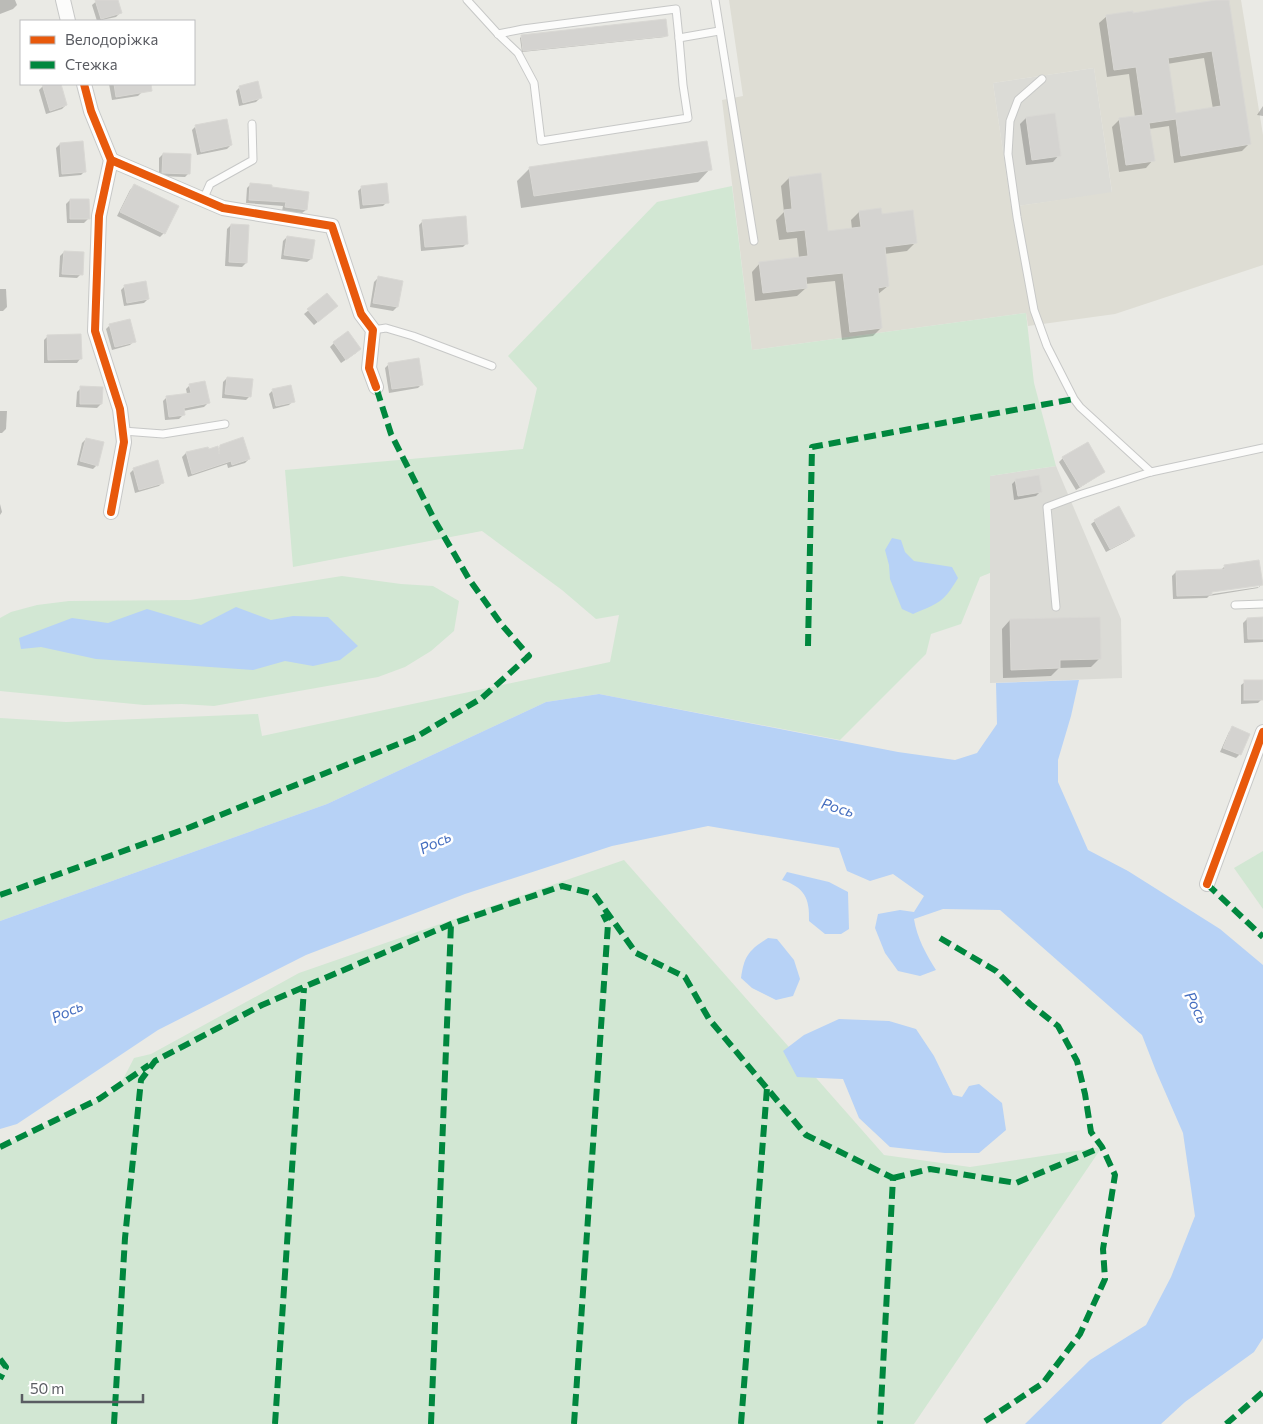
<svg xmlns="http://www.w3.org/2000/svg" width="1263" height="1424" font-family="Commissioner,sans-serif">
<style>
.industrial{fill:#dbdbd6}
.education{fill:#deddd4;fill-rule:evenodd}
.green{fill:#d2e7d3}
.water{fill:#b7d2f6}
.shadow{fill:#0003;fill-rule:evenodd}
.building{fill:#d4d3d0;stroke:#d9d8d4;fill-rule:evenodd}
.lines{fill:none;stroke-linecap:round;stroke-linejoin:round}
.lane-casing{stroke:#c7c8c7;stroke-width:9}
.street-casing{stroke:#c7c8c7;stroke-width:16}
.lane{stroke:#fcfcfb;stroke-width:7}
.street{stroke:#fcfcfb;stroke-width:14}
.quiet{stroke:#00873e;stroke-width:6;stroke-dasharray:12 6;stroke-linecap:butt}
.cycleway-casing{stroke:#fff;stroke-width:11}
.cycleway{stroke:#e8590c;stroke-width:8}
.labels{text-anchor:middle;dominant-baseline:central;stroke-width:5;stroke-linejoin:round;paint-order:stroke}
.water-label{font-size:15px;font-style:italic;fill:#456ebf;stroke:#fff}
</style>
<rect width="100%" height="100%" fill="#eaeae5"/>
<g class="industrial">
<polygon points="1094,68 1112,193 1011,207 993,83"/>
<polygon points="1056,466 1121,619 1122,678 990,683 990,476"/>
</g>
<path class="education" d="M729,0H1241L1263,135V265L1115,314L1028,326L1026,313L752,350L722,100L743,96ZM1094,68L1112,192L1011,207L993,83Z"/>
<g class="green">
<polygon points="732,186 752,350 1026,313 1034,383 1056,466 990,476 990,573 980,577 961,624 931,634 926,654 840,740 599,694 546,702 327,804 0,921 0,718 66,722 258,714 262,736 610,662 619,615 596,619 562,590 482,531 293,567 285,470 523,449 537,388 508,356 657,202"/>
<polygon points="342,576 401,584 433,586 459,601 454,631 431,651 405,667 378,677 214,706 182,704 144,705 0,691 0,618 11,612 37,605 69,601 190,600"/>
<polygon points="1263,851 1263,909 1234,868"/>
<polygon points="624,860 884,1155 970,1167 1102,1147 914,1424 0,1424 0,1147 118,1089 134,1058 151,1054 299,973"/>
</g>
<g class="water">
<path d="M892,538L901,540L905,552L914,561L952,567L958,578C943,603 939,603 913,614L902,609L890,579L889,565L885,550Z"/>
<polygon points="236,607 271,620 293,616 328,617 358,646 340,660 313,666 285,661 253,670 96,659 41,647 21,649 19,638 72,618 108,623 147,609 201,625"/>
<path d="M1079,680L1071,716L1058,760V782L1088,850L1128,871L1220,929L1263,965V1338L1254,1352L1185,1402L1161,1424H1025L1090,1360L1146,1325L1171,1277L1195,1216L1183,1133L1156,1071L1142,1035L1000,910L943,909L914,919C917,938 926,954 936,970L920,976L898,971L885,953L875,928L878,914L900,910L914,912L924,896L893,874L870,881L847,871L839,848L708,826L612,846L465,894L306,955L158,1030L17,1124L0,1129V921L327,804L546,702L599,694L898,752L955,760L977,753L997,724L996,683Z"/>
<path d="M787,872L829,882L848,892L849,929L841,934H825L809,921C810,898 804,887 782,880Z"/>
<path d="M768,938L777,939L794,960L800,979L793,996L776,1000L752,988L741,978C744,956 749,950 768,938Z"/>
<polygon points="839,1019 889,1021 916,1029 934,1056 953,1095 962,1097 969,1086 979,1084 1002,1103 1006,1130 979,1153 945,1153 890,1147 859,1118 843,1079 797,1077 783,1051 804,1035"/>
</g>
<g class="shadow">
<polygon points="0,0 15,0 17,5 13,9 0,14"/>
<polygon points="98,0 116,0 120,13 116,17 97,21 92,5"/>
<path d="M1223,0H1227L1250,143L1242,151L1174,163L1169,126L1149,129L1153,160L1146,168L1119,172L1112,127L1120,119L1135,117L1129,74L1107,77L1099,23L1107,16L1132,14ZM1204,58L1213,109L1175,114L1167,64Z"/>
<polygon points="666,35 665,37 522,52 520,38 522,36"/>
<polygon points="51,84 60,84 66,105 62,109 46,114 39,90 43,86"/>
<polygon points="109,84 141,84 142,92 138,96 112,100"/>
<polygon points="240,87 260,98 256,102 239,106 236,91"/>
<polygon points="1263,106 1263,116 1257,115"/>
<polygon points="1026,118 1059,155 1053,162 1026,165 1020,124"/>
<polygon points="196,126 231,145 227,149 197,155 192,130"/>
<polygon points="82,142 85,171 81,175 59,177 56,148 60,144"/>
<polygon points="163,154 189,173 185,177 159,176 159,158"/>
<polygon points="530,168 710,169 698,182 521,208 517,181"/>
<polygon points="789,178 827,232 852,229 851,220 859,212 881,215 915,243 907,251 884,254 888,286 877,295 881,328 873,336 842,340 835,281 805,284 806,288 797,296 755,301 752,272 760,263 799,258 797,238 779,240 776,220 784,212 781,186"/>
<polygon points="251,184 271,188 306,210 302,213 282,211 283,206 246,203 247,188"/>
<polygon points="134,186 164,233 160,237 117,216 130,190"/>
<polygon points="362,187 387,202 383,206 360,209 358,191"/>
<polygon points="70,200 88,219 84,223 67,223 66,204"/>
<polygon points="423,221 467,243 463,247 421,251 419,225"/>
<polygon points="231,225 246,263 242,267 225,266 227,229"/>
<polygon points="287,237 311,259 307,262 281,259 283,241"/>
<polygon points="64,252 81,274 77,278 59,277 60,256"/>
<polygon points="378,278 397,307 393,311 370,307 374,282"/>
<polygon points="125,286 148,299 144,303 124,306 121,290"/>
<polygon points="0,289 6,289 7,307 3,311 0,311"/>
<polygon points="327,295 332,310 314,325 304,314"/>
<polygon points="110,325 134,341 130,345 112,350 106,329"/>
<polygon points="48,336 80,359 77,363 44,363 44,340"/>
<polygon points="334,343 356,353 341,363 330,347"/>
<polygon points="389,364 422,384 418,388 389,393 385,368"/>
<polygon points="227,378 250,396 246,400 222,398 223,382"/>
<polygon points="190,385 208,403 204,407 183,411 183,415 179,419 165,420 163,401 167,397 187,394 186,389"/>
<polygon points="81,388 101,404 97,408 76,407 77,392"/>
<polygon points="273,390 293,401 289,405 273,409 269,394"/>
<polygon points="0,411 7,411 6,429 2,433 0,433"/>
<polygon points="86,439 97,465 93,469 77,465 82,443"/>
<polygon points="221,446 249,459 245,463 228,468 227,464 188,477 182,457 186,453 217,450"/>
<polygon points="1063,458 1104,472 1076,490 1059,462"/>
<polygon points="134,469 163,482 159,486 135,493 130,473"/>
<polygon points="1016,480 1040,492 1036,496 1014,500 1012,484"/>
<polygon points="0,504 2,512 0,515"/>
<polygon points="1095,521 1133,536 1129,540 1106,552 1091,524"/>
<path d="M1225,566L1262,584L1258,588L1209,596L1207,598L1173,599L1172,576L1176,572L1221,570ZM1259,584V587L1206,595L1205,592Z"/>
<polygon points="1247,619 1263,619 1263,642 1244,643 1243,623"/>
<polygon points="1010,620 1099,659 1091,667 1059,668 1051,676 1003,678 1002,629"/>
<polygon points="1245,682 1262,699 1258,703 1241,704 1241,685"/>
<polygon points="1233,728 1240,754 1236,758 1220,752 1229,732"/>
</g>
<g class="building">
<polygon points="95,0 118,0 122,13 101,19"/>
<path d="M1216,0H1229L1251,144L1181,156L1176,119L1149,123L1155,161L1126,165L1119,118L1143,115L1136,67L1114,70L1106,15L1133,11V13ZM1212,51L1221,106L1176,113L1168,58Z"/>
<polygon points="666,19 668,36 523,51 521,35"/>
<polygon points="258,81 262,98 243,103 239,86"/>
<polygon points="42,84 61,84 67,105 50,111"/>
<polygon points="114,84 151,84 152,91 116,97"/>
<polygon points="1055,113 1061,156 1032,160 1026,117"/>
<polygon points="227,119 232,145 201,152 195,125"/>
<polygon points="83,141 86,172 62,174 60,143"/>
<polygon points="707,141 712,170 534,196 529,167"/>
<polygon points="163,153 191,154 190,174 162,173"/>
<polygon points="821,173 828,231 861,227 859,211 881,208 882,214 913,210 917,243 885,247 889,286 878,288 882,328 850,332 843,273 806,277 807,288 763,293 759,262 808,256 805,230 787,232 784,210 792,209 789,177"/>
<polygon points="250,183 272,185 272,187 309,192 307,210 285,207 286,202 249,200"/>
<polygon points="387,183 389,203 363,205 361,186"/>
<polygon points="134,184 179,206 165,234 120,212"/>
<polygon points="70,199 89,199 90,219 70,219"/>
<polygon points="466,216 468,244 425,247 422,220"/>
<polygon points="231,224 249,225 247,263 229,262"/>
<polygon points="287,236 315,240 312,259 284,255"/>
<polygon points="64,251 84,252 83,275 62,274"/>
<polygon points="378,276 403,281 398,307 373,303"/>
<polygon points="146,281 149,299 127,303 124,285"/>
<polygon points="327,293 338,306 318,322 307,309"/>
<polygon points="130,319 136,342 115,347 109,324"/>
<polygon points="348,331 361,349 346,360 333,342"/>
<polygon points="81,334 82,359 48,360 47,335"/>
<polygon points="419,358 423,385 392,389 388,363"/>
<polygon points="227,377 253,379 251,397 225,394"/>
<polygon points="205,381 210,403 184,408 185,415 169,417 166,396 191,393 189,384"/>
<polygon points="291,385 295,402 276,406 272,389"/>
<polygon points="80,386 103,387 102,404 80,404"/>
<polygon points="243,437 250,459 232,465 231,461 192,474 186,452 208,447 209,449 218,446 219,454 220,445"/>
<polygon points="86,438 104,442 98,466 80,461"/>
<polygon points="1088,442 1105,472 1080,487 1062,457"/>
<polygon points="158,460 164,483 139,490 133,468"/>
<polygon points="1039,475 1042,492 1018,496 1015,479"/>
<polygon points="1119,506 1135,536 1110,549 1094,520"/>
<polygon points="1259,560 1263,585 1212,592 1212,595 1177,596 1176,571 1225,569 1224,565"/>
<polygon points="1100,617 1101,659 1060,660 1060,668 1011,670 1010,619"/>
<polygon points="1263,617 1263,639 1248,639 1247,618"/>
<rect x="1244" y="680" width="19" height="20"/>
<polygon points="1232,726 1250,734 1241,755 1223,748"/>
</g>
<g class="lines">
<g class="lane-casing">
<g id="lane">
<polyline points="467,0 498,34 518,53 534,83 541,141 688,118 683,85 679,38 719,31"/>
<polyline points="715,0 754,241"/>
<polyline points="498,34 523,29 676,9 679,38"/>
<polyline points="1042,79 1018,100 1010,121 1008,154 1017,217 1034,310 1047,346 1074,399 1080,407 1151,472"/>
<polyline points="203,200 210,184 253,160 252,124"/>
<polyline points="373,330 386,328 413,336 492,366"/>
<polyline points="123,431 163,434 225,424"/>
<polyline points="1235,605 1263,604"/>
<polyline points="1056,607 1047,507 1079,495 1151,472 1263,448"/>
</g>
</g>
<g class="street-casing">
<g id="street">
<polyline points="63,0 68,21"/>
<polyline points="84,84 91,111 111,160 99,216 95,331 120,409 124,442 111,512"/>
<polyline points="111,160 223,208 332,226 361,314 373,330 369,368 376,387"/>
<polyline points="1207,884 1263,732"/>
</g>
</g>
<use href="#lane" class="lane"/>
<use href="#street" class="street"/>
<g class="quiet">
<polyline points="808,646 812,447 1074,399"/>
<polyline points="1207,884 1263,937"/>
<polyline points="0,895 188,828 416,737 482,698 529,656 502,625 469,579 435,521 391,434 376,387"/>
<polyline points="940,938 996,971 1030,1004 1058,1026 1077,1061 1085,1094 1091,1132 1102,1147 1115,1175 1103,1249 1105,1279 1080,1334 1043,1383 981,1424"/>
<polyline points="0,1147 99,1099 149,1065"/>
<polyline points="893,1178 930,1169 1016,1183 1102,1147"/>
<polyline points="0,1359 6,1367 0,1379"/>
<polyline points="114,1424 125,1238 141,1080 155,1061 262,1005 451,924 562,886 594,894 636,953 685,977 709,1019 806,1135 893,1178 880,1424"/>
<polyline points="275,1424 304,988"/>
<polyline points="431,1424 451,924"/>
<polyline points="574,1424 608,924 603,914"/>
<polyline points="741,1424 767,1088"/>
<polyline points="1226,1424 1263,1392"/>
</g>
<g class="cycleway-casing">
<g id="cycleway">
<polyline points="84,84 91,111 111,160 99,216 95,331 120,409 124,442 111,512"/>
<polyline points="111,160 223,208 332,226 361,314 373,330 369,368 376,387"/>
<polyline points="1207,884 1263,732"/>
</g>
</g>
<use href="#cycleway" class="cycleway"/>
</g>
<g class="labels">
<g class="water-label">
<text transform="translate(838 807) rotate(17)">Рось</text>
<text transform="translate(435 842) rotate(-25)">Рось</text>
<text transform="translate(1197 1007) rotate(63)">Рось</text>
<text transform="translate(67 1011) rotate(-25)">Рось</text>
</g>
</g>
<rect x="20" y="20" width="175" height="65" fill="#ffffff" stroke="#bdbec0"/>
<rect x="30" y="36" width="25" height="8" fill="#e8590c" stroke="#bdbec0"/>
<text x="65" y="45" font-size="15" fill="#5a5c62">Велодоріжка</text>
<rect x="30" y="61" width="25" height="8" fill="#00873e" stroke="#bdbec0"/>
<text x="65" y="70" font-size="15" fill="#5a5c62">Стежка</text>
<path d="M22 1394v8h121v-8" fill="none" stroke="#5a5c62" stroke-width="2.5"/>
<text x="30" y="1394" font-size="15" fill="#5a5c62" stroke="#ffffff" stroke-width="4" paint-order="stroke">50 m</text>
</svg>
